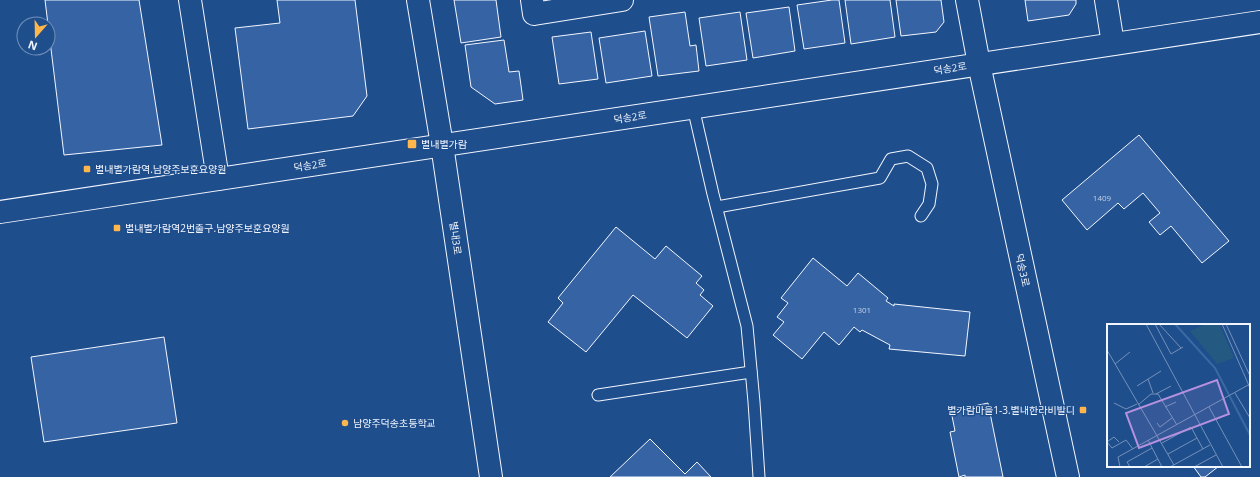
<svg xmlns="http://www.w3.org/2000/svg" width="1260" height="477" font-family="'Open Sans','Noto Sans KR',sans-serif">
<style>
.building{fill:#3563a3;stroke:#f2f6ff}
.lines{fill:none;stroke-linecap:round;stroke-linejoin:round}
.service-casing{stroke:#f2f6ff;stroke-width:13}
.minor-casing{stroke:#f2f6ff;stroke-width:24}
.service{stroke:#1f4e8c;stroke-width:11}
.minor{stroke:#1f4e8c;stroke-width:22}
.poi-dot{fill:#ffb74d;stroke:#1f4e8c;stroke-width:1.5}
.labels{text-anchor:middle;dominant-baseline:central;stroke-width:3;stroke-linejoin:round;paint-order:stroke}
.number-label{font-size:8px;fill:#c3d1e8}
.street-label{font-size:10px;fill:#f2f6ff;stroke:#1f4e8c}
.poi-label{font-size:10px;fill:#f2f6ff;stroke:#1f4e8c;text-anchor:start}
.inset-river{fill:none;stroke:#3b69a3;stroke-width:2}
.inset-road{fill:none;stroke:#7391ba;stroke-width:1}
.view{fill:#b691df;fill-opacity:0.15;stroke:#b691df;stroke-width:2}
.inset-edge{fill:none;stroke:#f2f6ff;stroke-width:2}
</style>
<rect width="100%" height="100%" fill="#1f4e8c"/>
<g class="building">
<polygon points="45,0 139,0 162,145 64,155"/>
<polygon points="277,0 355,0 367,96 353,116 248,129 235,28 280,23"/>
<polygon points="454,0 496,0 501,37 461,43"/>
<polygon points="832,0 839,0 845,43 804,49 797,5"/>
<polygon points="845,0 890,0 895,37 851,44"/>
<polygon points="896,0 941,0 944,22 936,32 901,36"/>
<polygon points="1025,0 1076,0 1076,4 1069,15 1028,21"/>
<polygon points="789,7 795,51 753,58 746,13"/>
<polygon points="685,12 690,46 696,45 699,71 658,76 649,17"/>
<polygon points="740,12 747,60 706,66 699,18"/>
<polygon points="645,31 652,76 606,83 599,38"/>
<polygon points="591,32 598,79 559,84 552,37"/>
<polygon points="504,40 509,72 519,71 523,100 495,104 471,87 465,45"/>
<polygon points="1139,135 1229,241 1202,263 1171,226 1160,235 1149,222 1160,213 1143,193 1124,209 1118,203 1087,230 1062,200"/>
<polygon points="616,227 655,259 666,246 702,276 696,283 704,290 700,295 713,306 687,338 633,295 586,352 548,322 563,303 558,298"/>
<polygon points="813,258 847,286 858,273 888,298 886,301 894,306 894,304 970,312 965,356 889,349 890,345 862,330 860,332 854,327 839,345 824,332 802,359 773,335 784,322 777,317 788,303 781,298"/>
<polygon points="164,337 177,423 44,442 31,357"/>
<polygon points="988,403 1003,477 965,477 965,475 959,477 950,432 955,431 951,411"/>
<polygon points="650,439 685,474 697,462 711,477 610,477"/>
<polygon points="1193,466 1219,466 1205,477 1201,477"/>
</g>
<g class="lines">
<g class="service-casing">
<g id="service">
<polyline points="693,107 713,194 747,326 754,402 759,477"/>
<polyline points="717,207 880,178 891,159 908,156 927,168 932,184 929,204 921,216"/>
<polyline points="598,395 751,372"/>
</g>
</g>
<g class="minor-casing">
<g id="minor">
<polyline points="190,0 218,179"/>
<polyline points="418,0 442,145 491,477"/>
<polyline points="532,0 534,14 622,0"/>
<polyline points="967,0 979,64 1068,477"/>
<polyline points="1106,0 1113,44"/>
<polyline points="0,212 1260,22"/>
</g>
</g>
<use href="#service" class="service"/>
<use href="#minor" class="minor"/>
</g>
<g class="poi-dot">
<rect x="407" y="139" width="10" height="10" rx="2"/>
<rect x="83" y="165" width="8" height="8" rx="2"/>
<rect x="113" y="224" width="8" height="8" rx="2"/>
<rect x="1079" y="406" width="8" height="8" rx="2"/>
<circle cx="345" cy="423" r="4"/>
</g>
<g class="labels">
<g class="number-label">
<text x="1102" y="197">1409</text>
<text x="862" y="309">1301</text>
</g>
<g class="street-label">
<text transform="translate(950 68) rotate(-9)">덕송2로</text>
<text transform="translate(630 117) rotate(-9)">덕송2로</text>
<text transform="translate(310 165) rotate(-9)">덕송2로</text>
<text transform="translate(456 238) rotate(82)">별내3로</text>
<text transform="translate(1023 270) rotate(78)">덕송3로</text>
</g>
<g class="poi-label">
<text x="421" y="144">별내별가람</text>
<text x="95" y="169">별내별가람역.남양주보훈요양원</text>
<text x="125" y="228">별내별가람역2번출구.남양주보훈요양원</text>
<text x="1075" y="410" text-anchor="end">별가람마을1-3.별내한라비발디</text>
<text x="353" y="423">남양주덕송초등학교</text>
</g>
</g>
<g transform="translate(1107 324)">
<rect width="143" height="143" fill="#1f4e8c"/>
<path d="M99,0H112L127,34L110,40L83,7Z" fill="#245a82"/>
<path class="inset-river" d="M68,0L108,44L143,111"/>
<path class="inset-road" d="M39,0L116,143M48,0L64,30L76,23M52,0L74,24M115,0L143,64M119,0L143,52M0,26L67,141M8,40L23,28M41,55L46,69M30,62L54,47M128,69L143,94M49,70L64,62M7,79L19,85L30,80M31,81L44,70H51L70,101M58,83L69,78M102,83L135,143M50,99L53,103L65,94M41,116L55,143M12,118L7,113L0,118L5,124L19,116L26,125M55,119L84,103L96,125M61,130L90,114M13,143L11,133L143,60M23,143L20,138L45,124M37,143L51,135M63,143L103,121M87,143L109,131"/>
<path class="view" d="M110,56L122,90L32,124L19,89Z"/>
<rect width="143" height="143" class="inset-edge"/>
</g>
<g transform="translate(36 36) rotate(200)"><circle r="19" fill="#1f4e8c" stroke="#7391ba"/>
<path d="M0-3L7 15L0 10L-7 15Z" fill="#ffb74d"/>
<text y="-6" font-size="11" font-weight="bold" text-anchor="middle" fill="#f2f6ff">N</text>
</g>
</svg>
